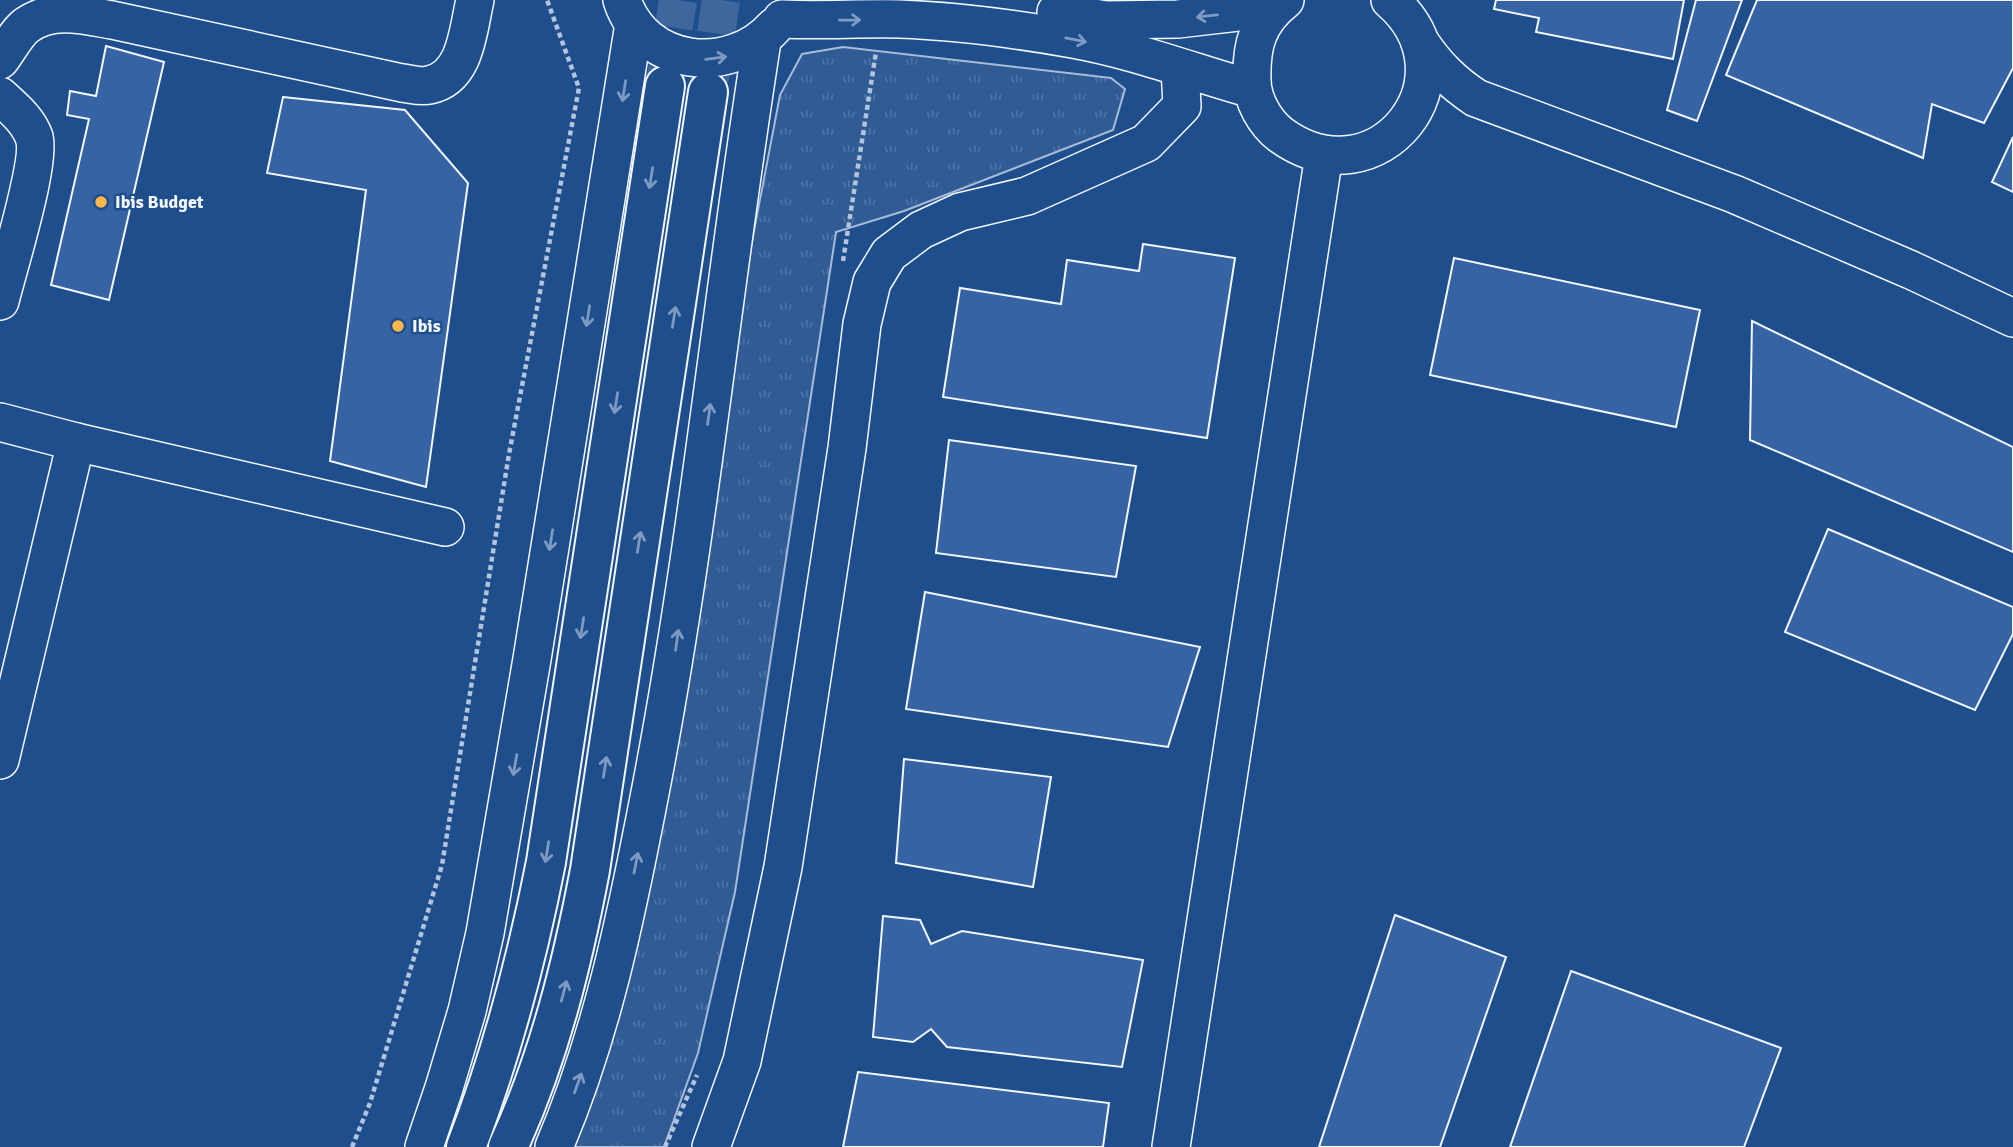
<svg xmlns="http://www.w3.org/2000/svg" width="2013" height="1147" font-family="Signika,sans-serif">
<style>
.grass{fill:url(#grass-tufts);stroke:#a8bbd7;stroke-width:2}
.building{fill:#3563a3;stroke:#f2f6ff;stroke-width:2}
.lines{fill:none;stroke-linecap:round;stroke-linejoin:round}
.highway-tunnel{stroke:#3f679d;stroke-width:38;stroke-dasharray:38 19;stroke-linecap:butt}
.minor-casing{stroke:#f2f6ff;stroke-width:40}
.highway-casing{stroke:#f2f6ff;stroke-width:42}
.path{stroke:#b3c4dc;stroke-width:4.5;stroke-dasharray:5 3.5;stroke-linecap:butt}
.minor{stroke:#1f4e8c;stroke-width:37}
.highway{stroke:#1f4e8c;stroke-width:38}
.oneway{stroke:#7e9ac0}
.poi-dot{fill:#ffb74d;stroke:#1f4e8c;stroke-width:2.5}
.labels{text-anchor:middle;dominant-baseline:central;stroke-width:5;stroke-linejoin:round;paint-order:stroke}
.poi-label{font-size:18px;font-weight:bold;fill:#f2f6ff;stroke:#1f4e8c;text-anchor:start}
</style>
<defs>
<pattern id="grass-tufts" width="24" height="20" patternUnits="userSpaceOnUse" patternTransform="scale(1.75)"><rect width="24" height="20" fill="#305b95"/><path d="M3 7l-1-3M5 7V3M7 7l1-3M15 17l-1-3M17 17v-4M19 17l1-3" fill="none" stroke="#4e73a5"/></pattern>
</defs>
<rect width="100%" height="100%" fill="#1f4e8c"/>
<polygon class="grass" points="843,47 1111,78 1125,89 1113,130 904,211 836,232 735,892 698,1053 664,1147 568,1147 725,383 780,95 802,54"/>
<g class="building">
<polygon points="1496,0 1684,0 1673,59 1536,32 1539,18 1494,9"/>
<polygon points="1696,0 1742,0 1697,121 1667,110"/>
<polygon points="1757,0 2013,0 2013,68 1984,123 1932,104 1923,158 1726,75"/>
<polygon points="106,46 164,62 109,300 51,285 89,119 67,115 70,91 96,96"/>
<polygon points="283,97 405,110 468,183 426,487 330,461 366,190 267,173"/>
<polygon points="2013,137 2013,192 1992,182"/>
<polygon points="1143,244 1235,258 1207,438 943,397 960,288 1061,304 1067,260 1139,271"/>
<polygon points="1454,258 1700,310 1676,427 1430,375"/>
<polygon points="1752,321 2013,447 2013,552 1750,440"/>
<polygon points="949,440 1136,466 1116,577 936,553"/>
<polygon points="1828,529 2013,607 2013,634 1975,710 1785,632"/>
<polygon points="925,592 1200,647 1168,747 906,709"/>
<polygon points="904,759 1051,777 1033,887 896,863"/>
<polygon points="1395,915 1506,957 1440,1147 1319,1147"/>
<polygon points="883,916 920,920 931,944 962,931 1143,960 1122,1067 947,1047 931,1029 913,1042 873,1037"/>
<polygon points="1571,971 1781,1048 1744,1147 1510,1147"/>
<polygon points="858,1072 1109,1103 1103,1147 843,1147"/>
</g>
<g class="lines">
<g class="highway-tunnel">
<polyline points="665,84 678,0"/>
<polyline points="708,90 721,0"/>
</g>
<g class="minor-casing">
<g id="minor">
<path d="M622,0C644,67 730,76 774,27"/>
<path d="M1285,0C1257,22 1251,46 1252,80C1252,100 1265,123 1281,135C1378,205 1479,77 1390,0"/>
<polyline points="1056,12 1106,20 1178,19 1274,8"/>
<path d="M782,19C821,21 860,18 899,19C957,21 1016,29 1073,39C1134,50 1192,72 1252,89"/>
<path d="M1420,42C1436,66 1452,82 1476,98L1734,194L1911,270L2013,318"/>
<path d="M0,60C8,50 16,33 27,25C53,7 83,15 112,20L402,83C411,84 421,87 429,85C466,78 468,30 475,0"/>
<path d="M0,96C13,108 28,120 34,137C42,160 7,272 0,301"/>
<polyline points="0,422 76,442 445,527"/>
<polyline points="0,760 76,442"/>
<polyline points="424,1147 444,1088 467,1011 485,933 532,659 634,24"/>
<path d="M554,1147C602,1035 626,917 649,798C698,547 722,293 762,41"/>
<polyline points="711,1147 742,1061 783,867 847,448 862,324 872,282 889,254 921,230 960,212 1027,196 1146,143 1182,106 1180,68"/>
<polyline points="1171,1147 1324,155"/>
</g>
</g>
<g class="highway-casing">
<g id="highway">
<path d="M466,1147C502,1054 527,959 546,862L665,86"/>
<path d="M508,1147C549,1058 572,965 590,870L708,92"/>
</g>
</g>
<g class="path">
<polyline points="843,261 876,52"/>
<polyline points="352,1147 370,1103 442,865 509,454 579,88 547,0"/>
<polyline points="665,1147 697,1075"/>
</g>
<use href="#minor" class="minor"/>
<use href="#highway" class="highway"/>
</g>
<defs><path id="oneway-shaft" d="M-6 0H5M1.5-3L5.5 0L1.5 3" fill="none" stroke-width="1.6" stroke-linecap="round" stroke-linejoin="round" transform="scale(1.75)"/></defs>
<g class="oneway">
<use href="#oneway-shaft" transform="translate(1207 16) rotate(174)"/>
<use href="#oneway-shaft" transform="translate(850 20) rotate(-1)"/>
<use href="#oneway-shaft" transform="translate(1076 40) rotate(11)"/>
<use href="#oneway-shaft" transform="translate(716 58) rotate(-7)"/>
<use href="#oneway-shaft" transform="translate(624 91) rotate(99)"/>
<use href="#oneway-shaft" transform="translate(651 178) rotate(99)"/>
<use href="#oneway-shaft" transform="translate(588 316) rotate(99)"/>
<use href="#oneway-shaft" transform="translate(674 317) rotate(-81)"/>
<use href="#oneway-shaft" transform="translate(616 403) rotate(99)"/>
<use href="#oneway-shaft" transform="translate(709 414) rotate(-82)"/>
<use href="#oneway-shaft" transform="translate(551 540) rotate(99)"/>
<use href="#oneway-shaft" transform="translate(639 542) rotate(-81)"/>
<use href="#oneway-shaft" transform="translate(582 628) rotate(99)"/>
<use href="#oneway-shaft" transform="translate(677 640) rotate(-82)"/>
<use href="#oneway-shaft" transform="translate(515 765) rotate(100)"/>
<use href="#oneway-shaft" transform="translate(605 767) rotate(-81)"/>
<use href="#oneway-shaft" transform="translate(547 852) rotate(99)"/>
<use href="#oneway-shaft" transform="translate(636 863) rotate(-79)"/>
<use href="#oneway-shaft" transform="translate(564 991) rotate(-75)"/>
<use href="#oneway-shaft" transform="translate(578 1083) rotate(-70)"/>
</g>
<g class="poi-dot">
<circle cx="101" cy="202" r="7"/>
<circle cx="398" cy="326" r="7"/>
</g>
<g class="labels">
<g class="poi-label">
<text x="115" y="202">Ibis Budget</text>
<text x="412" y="326">Ibis</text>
</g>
</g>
</svg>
